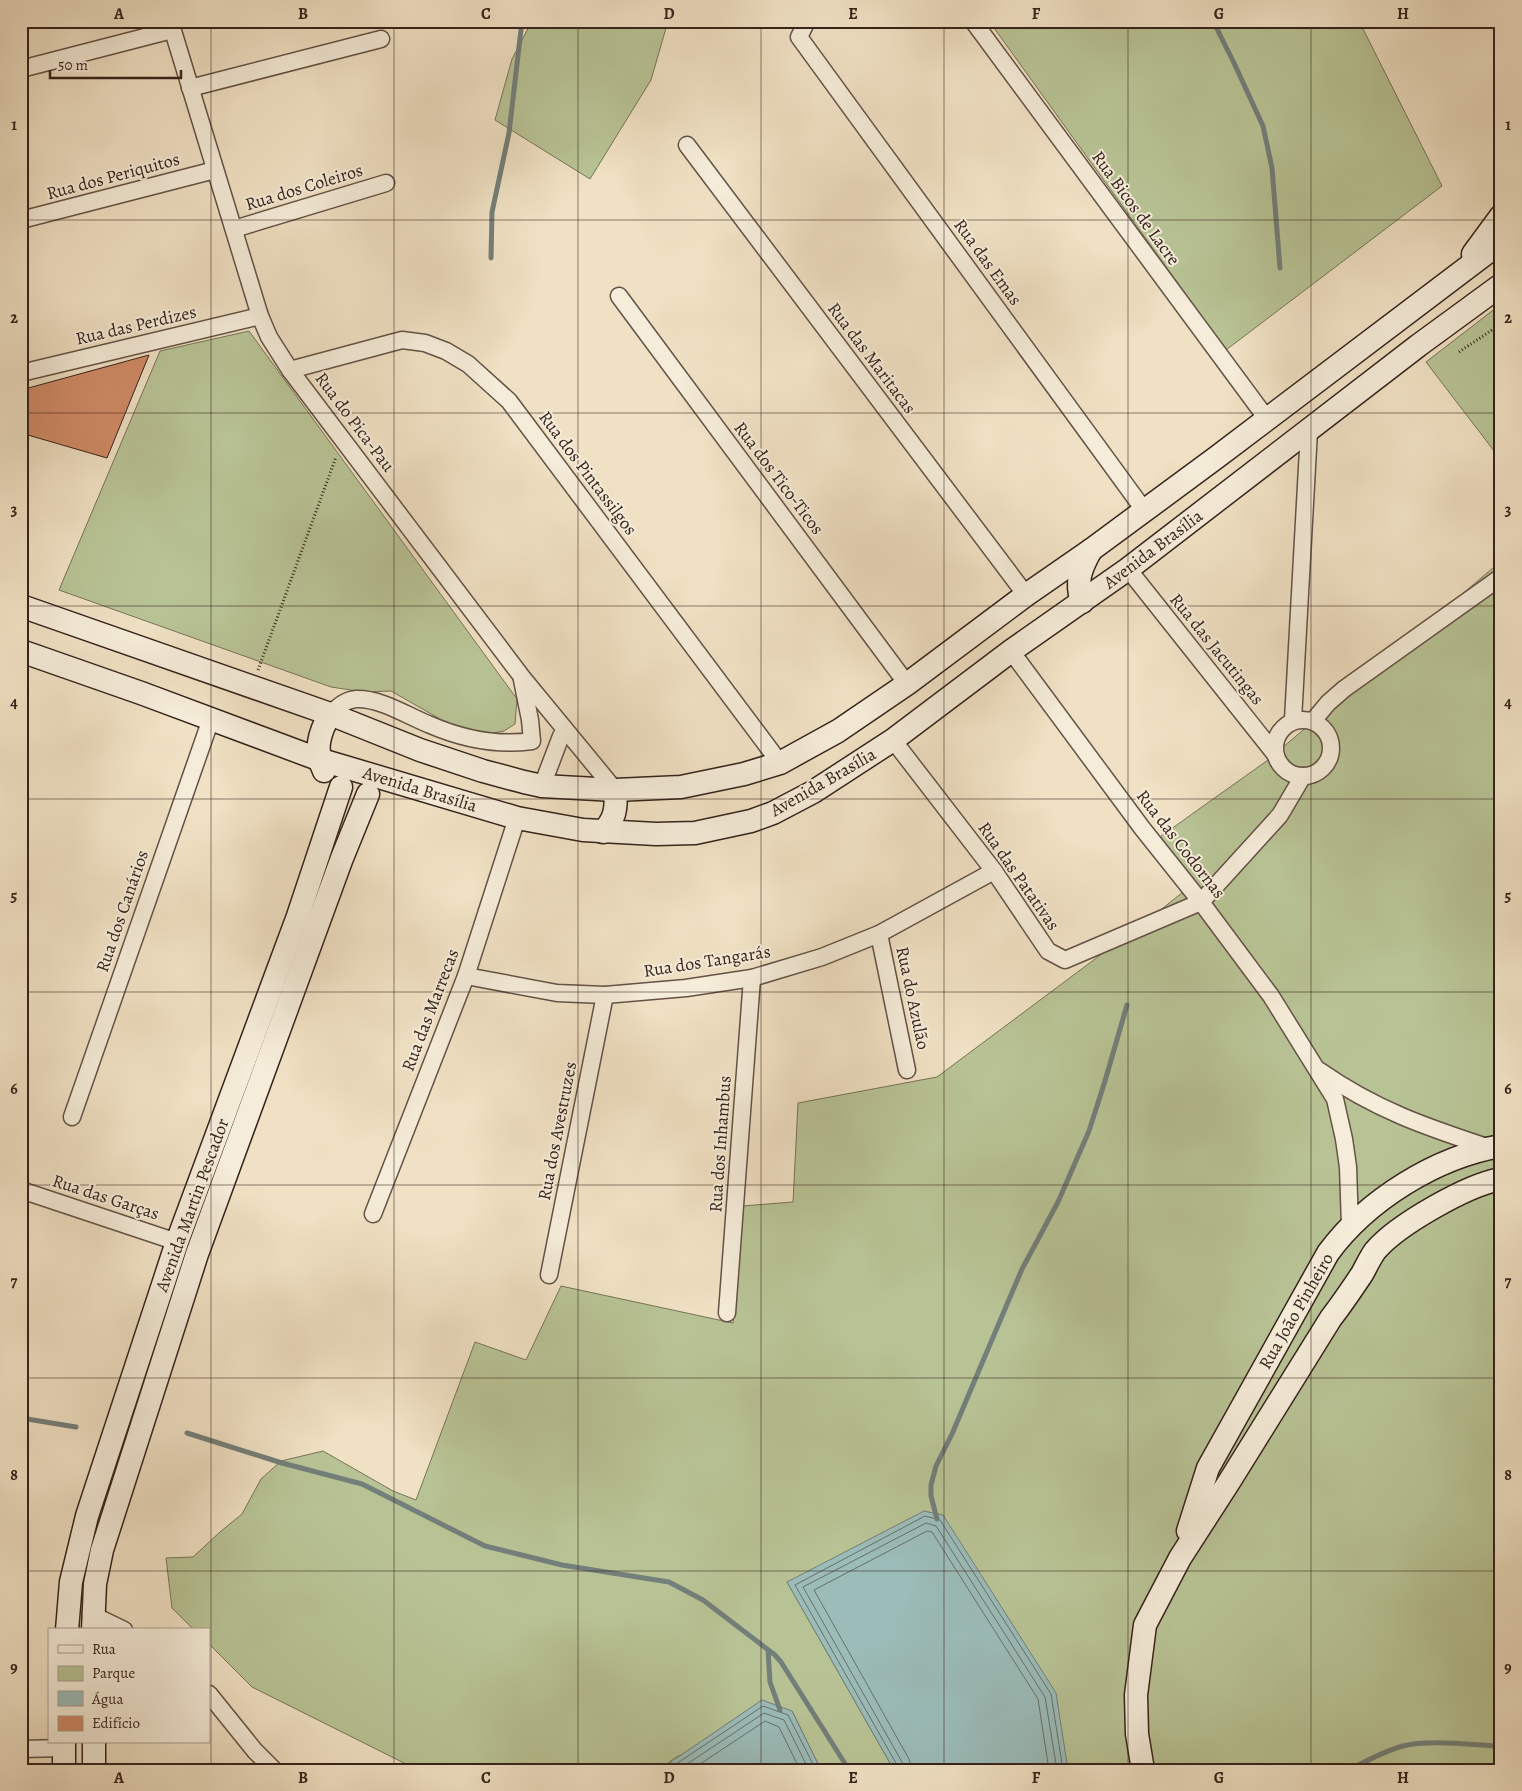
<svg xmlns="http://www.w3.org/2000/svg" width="1522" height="1791" font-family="Alegreya,serif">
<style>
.green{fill:#b8c395;stroke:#777358}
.water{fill:#9bbcb9;stroke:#737f7a}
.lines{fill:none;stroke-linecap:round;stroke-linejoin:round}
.shore{stroke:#68706a;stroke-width:1}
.stream{stroke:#737f7a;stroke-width:5}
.building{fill:#d08b67;stroke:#36231c}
.street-casing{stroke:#645246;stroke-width:19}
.secondary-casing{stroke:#36231c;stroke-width:25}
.path{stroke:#36231c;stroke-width:3;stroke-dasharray:1 2.5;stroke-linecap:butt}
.street{stroke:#f5ecd9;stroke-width:16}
.secondary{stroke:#f5ecd9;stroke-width:22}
.grid{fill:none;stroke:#36231c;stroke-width:1;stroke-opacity:0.55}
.labels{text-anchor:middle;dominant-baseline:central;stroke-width:4;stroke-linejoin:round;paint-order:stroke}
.street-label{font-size:18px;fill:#36231c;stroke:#f5ecd9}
.neatline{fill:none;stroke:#36231c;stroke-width:2}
.grid-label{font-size:16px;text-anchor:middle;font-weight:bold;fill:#36231c}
</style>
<rect width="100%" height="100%" fill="#f0e1c4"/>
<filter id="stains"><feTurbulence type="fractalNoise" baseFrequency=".004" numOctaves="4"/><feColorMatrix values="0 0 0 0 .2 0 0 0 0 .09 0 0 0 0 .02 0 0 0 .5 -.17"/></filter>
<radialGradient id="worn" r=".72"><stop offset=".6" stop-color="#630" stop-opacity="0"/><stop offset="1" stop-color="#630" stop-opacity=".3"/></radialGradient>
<g class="green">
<polygon points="532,21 668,21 651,80 590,179 495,120 512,59"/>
<polygon points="989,21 1359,21 1442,186 1226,350"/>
<polygon points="1501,304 1501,460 1426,362"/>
<polygon points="249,331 517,699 515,724 504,731 488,734 468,731 440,719 391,691 364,692 331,687 59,590 160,351"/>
<polygon points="1501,561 1501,1770 1068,1770 1067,1767 787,1582 894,1770 821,1770 792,1711 676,1757 659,1770 418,1770 252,1687 209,1644 209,1630 194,1630 172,1608 166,1558 193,1557 220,1532 242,1514 261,1479 281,1461 323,1451 393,1491 416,1500 475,1342 526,1360 561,1286 733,1323 742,1206 793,1202 798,1103 937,1077 1158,912 1183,892 1150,844 1268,760"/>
</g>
<g class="water">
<polygon points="924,1511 943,1515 1056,1693 1068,1770 894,1770 787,1582"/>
<polygon points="762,1700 792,1711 821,1770 659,1770"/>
</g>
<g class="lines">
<g class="shore">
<polyline points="667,1770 763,1706 788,1715 816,1770"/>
<polyline points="678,1770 764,1713 784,1720 809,1770"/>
<polyline points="691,1770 765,1721 779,1727 800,1770"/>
<polyline points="898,1770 897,1765 795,1585 925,1516 940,1520 1051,1694 1063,1770"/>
<polyline points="904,1770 902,1762 803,1587 926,1523 936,1526 1045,1697 1057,1770"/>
<polyline points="912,1770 909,1759 814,1590 927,1531 932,1532 1038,1699 1049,1770"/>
</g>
<g class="stream">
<polyline points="1213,21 1234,63 1263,126 1272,168 1280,268"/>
<polyline points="491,258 492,212 509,133 522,21"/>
<polyline points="21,1418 76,1427"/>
<polyline points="187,1433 282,1463 362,1484 485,1546 562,1565 669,1582 703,1600 775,1655 781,1662 849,1770"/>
<polyline points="937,1519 931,1496 931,1485 936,1466 952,1434 1022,1269 1058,1202 1089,1131 1105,1081 1127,1005"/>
<polyline points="768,1650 770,1682 780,1710"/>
<path d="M1349,1770C1366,1761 1384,1751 1403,1746C1428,1739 1474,1745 1501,1746"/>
</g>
</g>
<polygon class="building" points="149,355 107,458 21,433 21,390"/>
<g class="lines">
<g class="street-casing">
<g id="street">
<polyline points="170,21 260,316 269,337 290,370 522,677 615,790"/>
<polyline points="807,21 799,37 1144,510"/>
<polyline points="973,21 1267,419"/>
<polyline points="21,69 172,30"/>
<polyline points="190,88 381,39"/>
<polyline points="687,145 1026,595"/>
<polyline points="21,220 215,170"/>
<polyline points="234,229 386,183"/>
<polyline points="619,296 907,684"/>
<polyline points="290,370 402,340 425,343 446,351 468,364 509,401 780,763"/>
<polyline points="21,373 260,316"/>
<polyline points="1128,569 1275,754"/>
<polyline points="1011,651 1142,828 1201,902 1271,996 1335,1099 1344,1139 1348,1167 1350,1227"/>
<path d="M330,714C338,707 345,700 356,699C380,698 406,715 428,724C460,738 497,746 532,741L530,720L522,680"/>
<circle cx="1303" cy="748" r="28"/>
<polyline points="1293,720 1309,431"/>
<polyline points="1313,721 1328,703 1344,689 1501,577"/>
<polyline points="893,740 994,871 1048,951 1065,960 1201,902 1280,815 1303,776"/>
<polyline points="542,786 561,736"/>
<polyline points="879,934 907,1070"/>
<polyline points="466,976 557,993 605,995 686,988 752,978 822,957 879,934 994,871"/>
<path d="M1320,1071C1376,1110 1426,1127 1490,1148"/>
<polyline points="72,1117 211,719"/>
<polyline points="21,1190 177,1242"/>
<polyline points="373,1214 466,976 517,818"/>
<polyline points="549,1275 605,995"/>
<polyline points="727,1313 752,978"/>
<polyline points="93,1615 124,1630"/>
<polyline points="209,1694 255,1751 274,1770"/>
<polyline points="21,1749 64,1748"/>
</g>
</g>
<g class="secondary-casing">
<g id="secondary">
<polyline points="1473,254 1501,216"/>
<path d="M1082,602C1075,582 1081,568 1091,550"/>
<polyline points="21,606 330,714 420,750 483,771 524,782 542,786 615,790 681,787 744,774 780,763 838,731 907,684 1026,595 1091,550 1217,457 1501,242"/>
<polyline points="21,651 141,693 318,759 517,818 583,830 656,834 695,833 751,821 773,813 813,792 893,740 1011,651 1128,569 1419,345 1501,285"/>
<path d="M324,771C314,750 319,733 330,714"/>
<path d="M603,832C615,819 617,808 615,790"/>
<path d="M1188,1531L1208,1468L1328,1253C1367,1200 1436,1157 1501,1146"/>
<polyline points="67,1630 71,1582 87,1516 177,1242 298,916 341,787"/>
<polyline points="93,1630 95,1584 102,1550 197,1254 342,858 368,794"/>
<polyline points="64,1742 64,1770"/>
<polyline points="94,1742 94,1770"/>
<path d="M1143,1770L1137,1734L1136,1695L1145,1625L1180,1558L1229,1482L1331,1318C1342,1304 1352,1289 1362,1274C1366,1267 1370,1258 1375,1251C1397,1225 1467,1185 1501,1179"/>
</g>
</g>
<g class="path">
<polyline points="1459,352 1501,324"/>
<polyline points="258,670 336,457"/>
</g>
<use href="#street" class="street"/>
<use href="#secondary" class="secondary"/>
</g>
<path class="grid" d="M211,21V1770M394,21V1770M578,21V1770M761,21V1770M944,21V1770M1128,21V1770M1311,21V1770M21,220H1501M21,413H1501M21,606H1501M21,799H1501M21,992H1501M21,1185H1501M21,1378H1501M21,1571H1501"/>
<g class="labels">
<g class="street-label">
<text transform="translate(113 176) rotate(-15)">Rua dos Periquitos</text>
<text transform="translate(304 187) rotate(-17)">Rua dos Coleiros</text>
<text transform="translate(1136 208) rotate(54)">Rua Bicos de Lacre</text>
<text transform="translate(988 262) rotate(54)">Rua das Emas</text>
<text transform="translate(136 325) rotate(-13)">Rua das Perdizes</text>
<text transform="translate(872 358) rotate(53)">Rua das Maritacas</text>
<text transform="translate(355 422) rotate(53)">Rua do Pica-Pau</text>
<text transform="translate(588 473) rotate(53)">Rua dos Pintassilgos</text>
<text transform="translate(779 478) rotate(53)">Rua dos Tico-Ticos</text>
<text transform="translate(1153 549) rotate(-37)">Avenida Brasília</text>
<text transform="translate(1217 649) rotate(51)">Rua das Jacutingas</text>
<text transform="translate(823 782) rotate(-30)">Avenida Brasília</text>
<text transform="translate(420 789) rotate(17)">Avenida Brasília</text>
<text transform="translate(1181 844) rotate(52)">Rua das Codornas</text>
<text transform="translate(1019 876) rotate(55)">Rua das Patativas</text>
<text transform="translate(122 911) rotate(-71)">Rua dos Canários</text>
<text transform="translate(707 961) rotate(-9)">Rua dos Tangarás</text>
<text transform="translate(913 998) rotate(78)">Rua do Azulão</text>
<text transform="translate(430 1010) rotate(-69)">Rua das Marrecas</text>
<text transform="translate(557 1131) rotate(-79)">Rua dos Avestruzes</text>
<text transform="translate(720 1144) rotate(-86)">Rua dos Inhambus</text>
<text transform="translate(106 1197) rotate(18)">Rua das Garças</text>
<text transform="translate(192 1205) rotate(-70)">Avenida Martin Pescador</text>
<text transform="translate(1296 1311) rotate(-60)">Rua João Pinheiro</text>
</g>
</g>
<rect width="1522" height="1791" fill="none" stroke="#f0e1c4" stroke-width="55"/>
<rect x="48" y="1628" width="162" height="115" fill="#f5ecd9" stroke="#a99c8d"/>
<rect x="58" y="1645" width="25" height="8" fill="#f5ecd9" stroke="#a99c8d"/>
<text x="92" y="1654" font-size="15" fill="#36231c">Rua</text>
<rect x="58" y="1666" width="25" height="15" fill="#b8c395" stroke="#a99c8d"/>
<text x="92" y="1678" font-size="15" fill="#36231c">Parque</text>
<rect x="58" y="1691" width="25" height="15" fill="#9bbcb9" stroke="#a99c8d"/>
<text x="92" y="1704" font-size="15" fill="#36231c">Água</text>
<rect x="58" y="1716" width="25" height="15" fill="#d08b67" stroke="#a99c8d"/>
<text x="92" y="1728" font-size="15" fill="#36231c">Edifício</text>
<path d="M50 70v8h131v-8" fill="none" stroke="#36231c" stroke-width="2.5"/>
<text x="58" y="70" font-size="15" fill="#36231c" stroke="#f5ecd9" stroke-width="4" paint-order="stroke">50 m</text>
<rect x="28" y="28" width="1466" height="1736" class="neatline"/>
<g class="grid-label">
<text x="119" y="19">A</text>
<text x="303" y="19">B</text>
<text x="486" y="19">C</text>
<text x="669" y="19">D</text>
<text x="853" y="19">E</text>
<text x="1036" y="19">F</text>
<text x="1219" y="19">G</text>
<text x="1403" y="19">H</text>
<text x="14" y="130">1</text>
<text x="1508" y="130">1</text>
<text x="14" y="323">2</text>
<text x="1508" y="323">2</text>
<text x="14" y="515">3</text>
<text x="1508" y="515">3</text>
<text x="14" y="708">4</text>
<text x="1508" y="708">4</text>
<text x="14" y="901">5</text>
<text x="1508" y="901">5</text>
<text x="14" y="1094">6</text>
<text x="1508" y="1094">6</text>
<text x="14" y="1287">7</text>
<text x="1508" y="1287">7</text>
<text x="14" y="1480">8</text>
<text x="1508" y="1480">8</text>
<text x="14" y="1673">9</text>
<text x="1508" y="1673">9</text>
<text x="119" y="1783">A</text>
<text x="303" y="1783">B</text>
<text x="486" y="1783">C</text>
<text x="669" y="1783">D</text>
<text x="853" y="1783">E</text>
<text x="1036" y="1783">F</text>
<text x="1219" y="1783">G</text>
<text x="1403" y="1783">H</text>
</g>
<rect width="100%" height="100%" filter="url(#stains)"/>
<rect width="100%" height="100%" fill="url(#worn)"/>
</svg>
